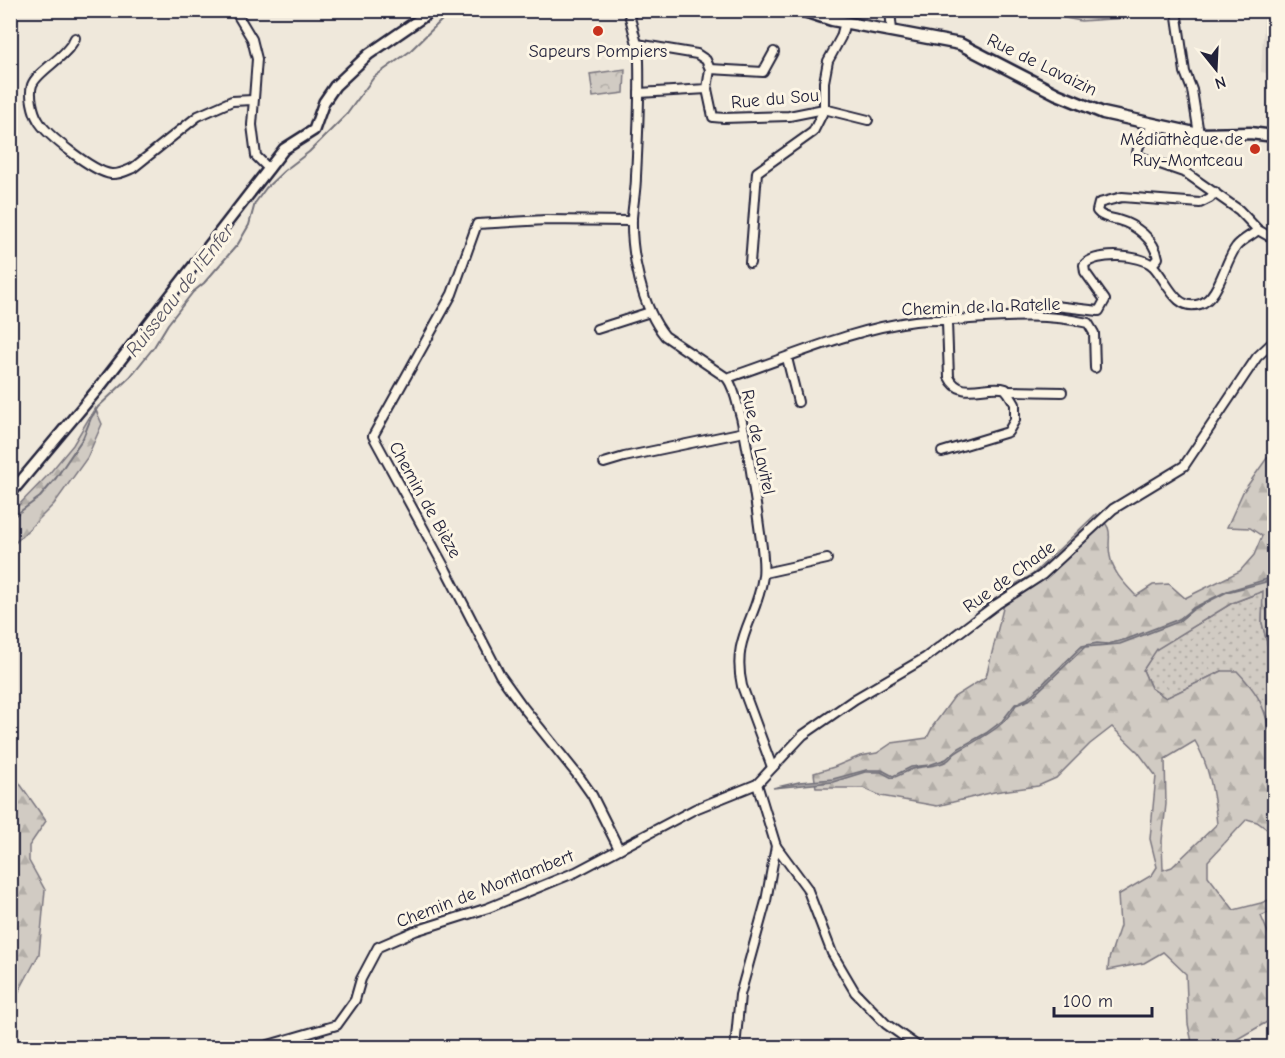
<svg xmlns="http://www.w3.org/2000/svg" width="1285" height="1058" font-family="'Comic Neue',sans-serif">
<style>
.built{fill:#e0d9cf}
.grass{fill:url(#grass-dots);stroke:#7a767f;stroke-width:1.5}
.forest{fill:url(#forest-firs);stroke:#7a767f;stroke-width:1.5;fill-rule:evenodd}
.park{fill:url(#park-crowns);stroke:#7a767f;stroke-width:1.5}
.garden{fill:#d1cbc3;stroke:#7a767f;stroke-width:1.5}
.water{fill:url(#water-ripples);stroke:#716f79;stroke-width:1.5}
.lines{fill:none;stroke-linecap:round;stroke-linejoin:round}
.stream{stroke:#716f79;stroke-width:2}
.minor-casing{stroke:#22223b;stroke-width:12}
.tertiary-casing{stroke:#22223b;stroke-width:14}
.secondary-casing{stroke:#22223b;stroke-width:15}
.minor{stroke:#fcf5e5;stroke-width:8}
.tertiary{stroke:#fcf5e5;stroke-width:9}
.secondary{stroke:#fcf5e5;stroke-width:10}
.poi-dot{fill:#c8321e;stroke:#fcf5e5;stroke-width:2}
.labels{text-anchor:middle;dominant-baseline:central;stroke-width:6;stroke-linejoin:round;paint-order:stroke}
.poi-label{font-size:18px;fill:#22223b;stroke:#fcf5e5}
.street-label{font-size:18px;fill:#22223b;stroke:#fcf5e5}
.water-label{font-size:20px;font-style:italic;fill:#575564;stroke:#fcf5e5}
</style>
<defs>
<pattern id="grass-dots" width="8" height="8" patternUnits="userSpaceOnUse" patternTransform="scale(1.5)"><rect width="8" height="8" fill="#d1cbc3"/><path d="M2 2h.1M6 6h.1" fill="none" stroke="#b3aea8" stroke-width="1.8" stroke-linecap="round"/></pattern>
<pattern id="forest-firs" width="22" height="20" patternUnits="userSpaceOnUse" patternTransform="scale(1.5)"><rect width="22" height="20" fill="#d1cbc3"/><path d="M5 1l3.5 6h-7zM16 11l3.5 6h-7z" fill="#b3aea8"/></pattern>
<pattern id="park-crowns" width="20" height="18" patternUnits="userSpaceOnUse" patternTransform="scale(1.5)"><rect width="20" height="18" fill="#d1cbc3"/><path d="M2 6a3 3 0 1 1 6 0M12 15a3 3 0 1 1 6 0" fill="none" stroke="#b3aea8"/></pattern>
<pattern id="water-ripples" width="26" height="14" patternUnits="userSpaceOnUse" patternTransform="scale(1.5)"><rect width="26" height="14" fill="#a6a2a2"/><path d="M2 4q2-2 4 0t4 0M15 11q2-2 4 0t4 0" fill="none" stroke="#878485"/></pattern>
</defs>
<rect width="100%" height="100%" fill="#efe8db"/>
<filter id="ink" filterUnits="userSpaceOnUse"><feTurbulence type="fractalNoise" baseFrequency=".0167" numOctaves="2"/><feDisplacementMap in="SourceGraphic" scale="12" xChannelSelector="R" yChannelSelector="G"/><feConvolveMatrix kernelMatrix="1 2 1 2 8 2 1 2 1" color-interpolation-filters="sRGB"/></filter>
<g filter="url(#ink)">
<polygon class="built" points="1264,18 1274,19 1274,74 1261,72"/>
<polygon class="grass" points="1264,591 1262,623 1274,670 1274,731 1269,729 1265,712 1222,671 1166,698 1151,688 1143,670 1156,649 1232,603"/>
<g class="forest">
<polygon points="95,408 102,424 87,458 54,504 11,547 11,513 48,475 73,445"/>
<path d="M1274,448V670L1262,623L1263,591L1232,603L1157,649L1143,670L1151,688L1166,698L1222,671H1237C1256,691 1263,702 1269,729L1274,731V834L1257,822L1247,819L1208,861V876L1234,910L1261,903L1274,898V910L1261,916L1274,947V979L1272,981L1274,988V1018L1227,1045V1047H1193L1188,1024L1186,974L1163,952L1144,963L1108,970L1109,959L1120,926L1118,895L1152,875L1157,867L1150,839L1156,776L1138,752L1112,727L1090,744L1056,778L1038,786L994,792L937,806L881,796L863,788H816L814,773L834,767L860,756L877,753L892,743L927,738L933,726L954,697L986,677L1008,588L1032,575L1096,514C1117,531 1106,535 1110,556C1113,573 1125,584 1136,596L1153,585L1169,584L1185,598L1240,571L1254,555L1262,536L1250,528L1227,527L1243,492ZM1195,741C1210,767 1214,795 1217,824L1172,867L1163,870L1162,841L1166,804L1165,759Z"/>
<polygon points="18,781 46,821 29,846 29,861 45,890 39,954 11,1006 10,786"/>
</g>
<polygon class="park" points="625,69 624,93 593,97 590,74"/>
<polygon class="garden" points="1027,11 1126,11 1126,18 1081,21"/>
<path class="water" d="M1274,577V580L1227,592L1194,609L1178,622L1120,644L1085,647L1029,700L1016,705C1003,730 979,738 957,752C953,754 951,759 947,761C935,768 921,765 910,770C903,773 899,776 892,778L881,772H865L833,782L773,788L799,782L833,779L866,770H882L893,776L911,767L929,765L946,759L959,748L986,733L1002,721L1015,704L1028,698L1082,646L1097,643L1108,644L1127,639L1179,619L1193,608L1227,591Z"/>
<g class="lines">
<polyline class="stream" points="10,519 40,497 56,478 83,438 91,418 98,407 130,377 154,347 168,324 193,292 204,283 238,244 249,225 255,203 266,188 284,171 309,152 347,114 374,77 409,52 447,15 456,10"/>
<g class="minor-casing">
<g id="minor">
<path d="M628,10L637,44L639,61C640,99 638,138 636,176C636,190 633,204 632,218C631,254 642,308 665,336L727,378C735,389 737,404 741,417C749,453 754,489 759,526C761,542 765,560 763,576C757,620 731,637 742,686L772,767"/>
<polyline points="890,10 892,31"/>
<polyline points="1176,10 1185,72 1192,90 1199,134"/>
<polyline points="237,14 252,39 257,59 252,125 256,156 269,169"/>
<path d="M75,38C66,58 37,71 32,85C29,94 33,112 38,120C46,135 94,172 111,174C119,175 126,171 133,168L198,116L232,101L253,100"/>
<polyline points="637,44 697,54 706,60 710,69 763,72 774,52"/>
<polyline points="707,89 713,117 724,118 789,116 824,109 868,120"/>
<polyline points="639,93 707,89 710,69"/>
<polyline points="1258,230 1274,239"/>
<polyline points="750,263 757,172 813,132 824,110 824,82 828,61 841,37 845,22"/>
<path d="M1152,265L1158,258C1154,239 1136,225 1118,220C1111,218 1106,218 1100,214L1097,211L1099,203L1122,197L1200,203L1210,198L1215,192"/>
<path d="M1055,306L1099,311L1105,300L1085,272L1084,265C1096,252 1140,254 1153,266C1167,280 1175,312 1200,304C1219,298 1224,263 1236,247C1241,240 1251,236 1258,230L1239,210L1186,173L1140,157L1137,153C1138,141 1148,135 1153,125"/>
<polyline points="597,329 650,312"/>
<polyline points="787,358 798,402"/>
<path d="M727,378C788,358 851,329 915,321C933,319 952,321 970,319C1009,316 1050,314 1088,323L1094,333L1095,368"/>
<polyline points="1007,391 1062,392"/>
<path d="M942,452L1008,432L1015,420V404L1006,389C987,383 960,401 949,377L947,322"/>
<polyline points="604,463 624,457 744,432"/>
<polyline points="764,573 827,559"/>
<polyline points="757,784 776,846 807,888 832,953 855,992 886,1024 920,1048"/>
<polyline points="619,849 592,795 580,778 523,707 500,675 446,570 373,436 452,294 477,224 546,220 628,221 632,219"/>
<polyline points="258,1048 337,1025 355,1000 361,979 378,947 415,931 488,908 576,872 695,809 757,784 803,735 855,699 925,658 997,604 1042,575 1113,509 1184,466 1257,357 1274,341"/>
<polyline points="735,1048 740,995 766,901 776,846"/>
</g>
</g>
<g class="tertiary-casing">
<polyline id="tertiary" points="10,494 102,384 284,149 314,130 324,102 335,86 369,54 433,10"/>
</g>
<g class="secondary-casing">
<polyline id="secondary" points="801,10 832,20 960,44 1057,94 1103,113 1199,134 1250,133 1274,136"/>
</g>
<use href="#minor" class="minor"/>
<use href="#tertiary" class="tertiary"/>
<use href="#secondary" class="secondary"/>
</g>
</g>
<g class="poi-dot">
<circle cx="598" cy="31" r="6"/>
<circle cx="1255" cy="149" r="6"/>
</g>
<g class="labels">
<g class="poi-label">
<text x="598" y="51">Sapeurs Pompiers</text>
<text x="1243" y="139" text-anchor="end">Médiathèque de<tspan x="1243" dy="21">Ruy-Montceau</tspan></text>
</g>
<g class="street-label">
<text transform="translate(1042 65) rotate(26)">Rue de Lavaizin</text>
<text transform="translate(775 99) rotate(-5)">Rue du Sou</text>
<text transform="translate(981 307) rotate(-2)">Chemin de la Ratelle</text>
<text transform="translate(758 442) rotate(78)">Rue de Lavitel</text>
<text transform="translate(425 500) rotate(61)">Chemin de Bièze</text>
<text transform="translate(1009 577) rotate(-36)">Rue de Chade</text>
<text transform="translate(485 889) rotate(-21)">Chemin de Montlambert</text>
</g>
<g class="water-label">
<text transform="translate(180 290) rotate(-52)">Ruisseau de l'Enfer</text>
</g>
</g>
<rect width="1285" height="1058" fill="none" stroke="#fcf5e5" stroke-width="36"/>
<rect x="18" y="18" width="1249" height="1022" fill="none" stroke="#22223b" stroke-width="2" filter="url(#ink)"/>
<g transform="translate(1216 69) rotate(162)" stroke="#fcf5e5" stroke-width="4.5" paint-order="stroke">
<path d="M0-4.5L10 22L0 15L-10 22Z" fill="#22223b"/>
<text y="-9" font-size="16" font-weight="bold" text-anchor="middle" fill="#22223b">N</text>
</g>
<path d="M1054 1007v9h98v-9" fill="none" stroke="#22223b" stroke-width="3"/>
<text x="1063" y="1007" font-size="18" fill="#22223b" stroke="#fcf5e5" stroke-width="4.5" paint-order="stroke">100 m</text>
</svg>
